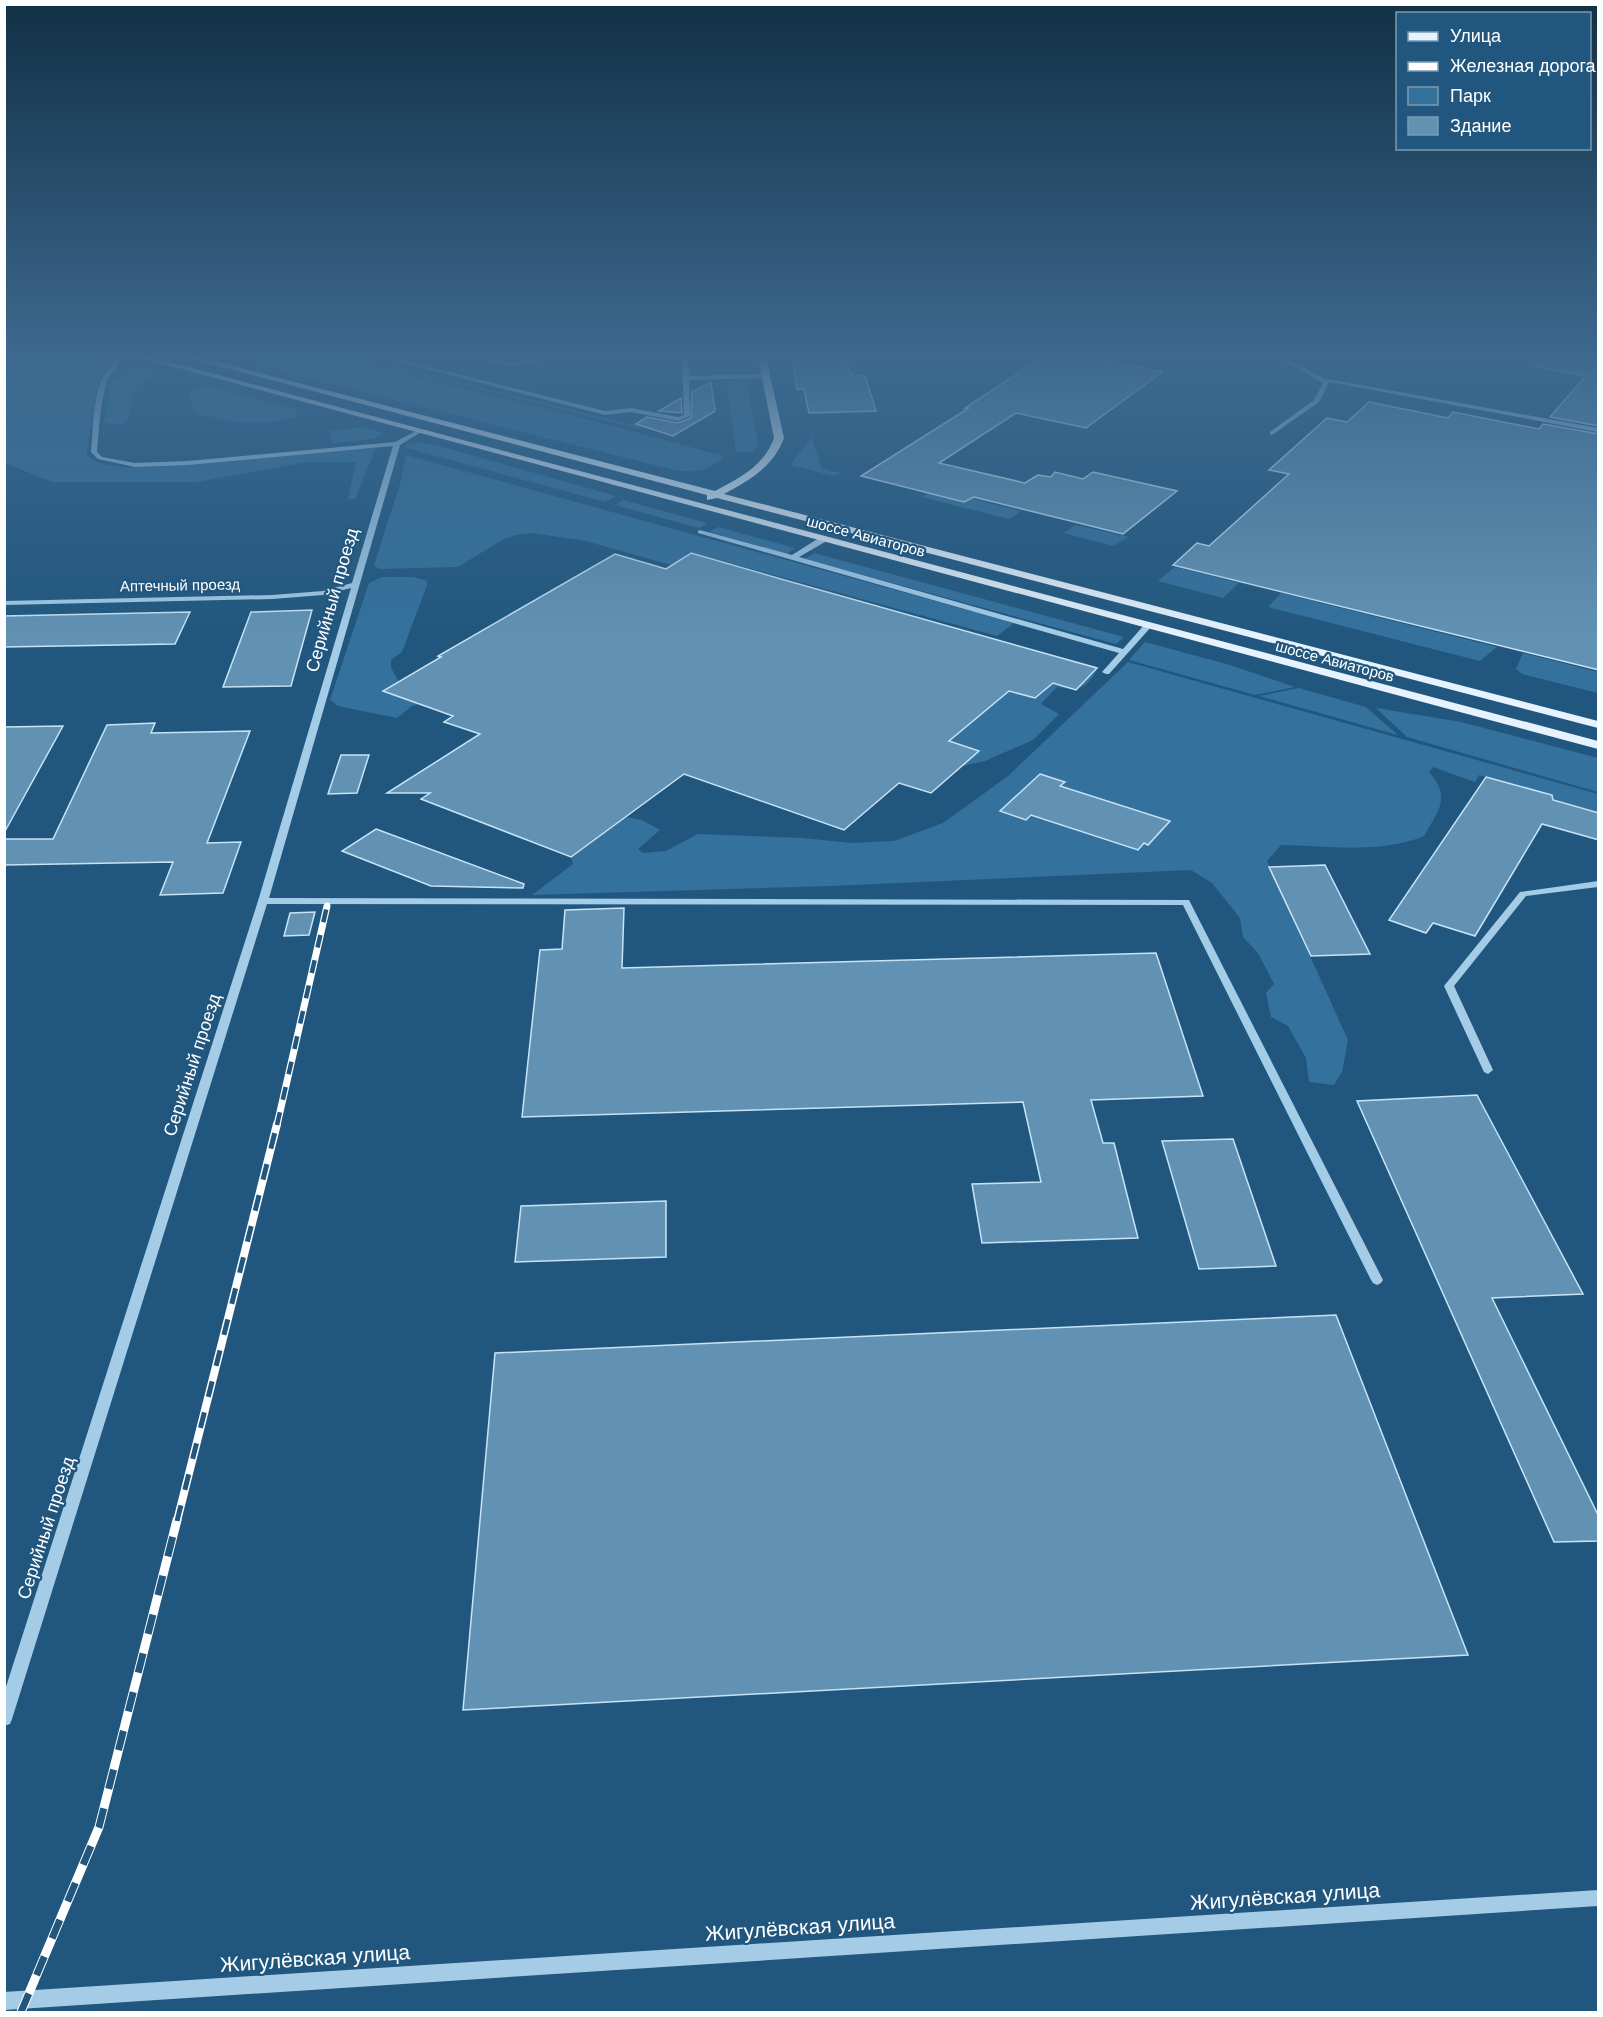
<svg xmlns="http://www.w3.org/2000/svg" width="1603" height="2017" font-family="Helvetica,sans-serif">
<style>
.green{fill:#34719c}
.building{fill:#6292b3;stroke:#c8e3f5;stroke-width:1.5}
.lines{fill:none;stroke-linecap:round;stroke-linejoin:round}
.minor{fill:#a5cce7;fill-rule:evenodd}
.major{fill:#e6f2fd;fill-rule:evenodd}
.rail-far2-casing{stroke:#fff;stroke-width:7}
.rail-far1-casing{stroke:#fff;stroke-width:8}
.rail-casing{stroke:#fff;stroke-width:9}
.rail-far2{stroke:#21577e;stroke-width:4.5;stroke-dasharray:13;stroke-linecap:butt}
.rail-far1{stroke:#21577e;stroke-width:5;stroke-dasharray:16;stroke-linecap:butt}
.rail{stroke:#21577e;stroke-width:7;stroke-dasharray:20;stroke-linecap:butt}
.labels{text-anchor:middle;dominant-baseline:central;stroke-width:4.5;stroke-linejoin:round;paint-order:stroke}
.far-street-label{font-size:15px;fill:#fff;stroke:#21577e}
.street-label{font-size:18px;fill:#fff;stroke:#21577e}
.near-street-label{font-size:21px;fill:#fff;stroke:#21577e}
</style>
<rect width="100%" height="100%" fill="#21577e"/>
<g class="green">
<polygon points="23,353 94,353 104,357 86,453 92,460 102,464 130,468 376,448 355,499 348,499 356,462 307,462 198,482 52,482 5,463 5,421 8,416 5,416 4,363 50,362"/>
<path d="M284,353H318L571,415L724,456C708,472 696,473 674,470L250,364Z"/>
<polygon points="331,353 358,353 358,358 643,427 639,429"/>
<polygon points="140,370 151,371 153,377 134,389 128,421 120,425 106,423 104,421 113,379"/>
<polygon points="726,380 747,382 758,444 753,452 736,452"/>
<path d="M205,385L297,410L296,417C254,428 236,423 196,413L189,395L194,389Z"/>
<polygon points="363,427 383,432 375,439 332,443 329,431"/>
<polygon points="812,437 821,468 840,473 834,476 790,465"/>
<polygon points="417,443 432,444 616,496 605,502 407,448 406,444"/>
<polygon points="406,455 1014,623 997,636 690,552 671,565 586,541 532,533 515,535 502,540 458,567 379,569 374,565 400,484"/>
<polygon points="934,489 1021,511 1009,519 922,497"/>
<polygon points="623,500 707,523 699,528 615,505"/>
<polygon points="1075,525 1129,537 1113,546 1064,533"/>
<polygon points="718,527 795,548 787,554 709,532"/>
<polygon points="814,553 1124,637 1116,644 805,559"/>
<polygon points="1175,567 1239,583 1223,598 1158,581"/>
<polygon points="382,577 413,577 427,581 427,585 402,652 391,660 391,668 399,682 384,691 419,704 412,706 397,718 338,706 330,700 369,583"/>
<polygon points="1281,593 1497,647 1480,661 1268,607"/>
<polygon points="1145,642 1230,665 1295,687 1255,695 1129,660"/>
<polygon points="1523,653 1598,672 1598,693 1522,674 1516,669"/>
<path d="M1128,662L1598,794V813L1553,800L1552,795L1479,775L1475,782L1433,767L1429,772C1452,798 1438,810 1424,836C1381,854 1327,846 1281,845L1267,861L1348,1040L1342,1072L1334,1085L1309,1082L1306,1058L1288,1026L1271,1017L1266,993L1274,984L1258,953L1243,937L1240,918L1212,883L1191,870L831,886L532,895L573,864L571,857L626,817L642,820L660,830L638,849L643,853L666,851L698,834L803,838L851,843L894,841L943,823L1008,776Z"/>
<path d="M1098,668C1086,689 1081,691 1057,687L1041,704L1059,714L1033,740L985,761L962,766L979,751L949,741L1009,691L1035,698L1053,683L1076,690Z"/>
<polygon points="1299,688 1366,707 1398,735 1259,696"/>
<polygon points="1376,708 1461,722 1598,758 1598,792 1407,737"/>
</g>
<g class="building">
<polygon points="801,353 844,353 852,376 865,376 876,411 809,413 804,389 797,389 792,358 803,358"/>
<polygon points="1049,353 1067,353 1162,372 1086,428 1016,413 939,463 1025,483 1038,475 1051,477 1055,472 1083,479 1093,472 1177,491 1123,534 974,497 964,502 861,476 969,408 965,408"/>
<polygon points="1529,353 1599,353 1599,426 1550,417 1586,376 1528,365"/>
<polygon points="711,382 715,411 673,436 636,424 647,417 678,423 691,418 692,392"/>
<polygon points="681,398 682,413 659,411"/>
<polygon points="1369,402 1448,418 1453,412 1539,429 1543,424 1599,434 1599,670 1173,565 1197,543 1209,546 1289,474 1269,470 1327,418 1347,422"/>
<polygon points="691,553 781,579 1097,668 1076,690 1053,683 1035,698 1009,691 949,741 979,751 931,793 899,783 844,830 684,774 571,857 421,799 430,793 387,793 480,734 444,722 453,716 383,691 441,657 438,656 615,554 666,569"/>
<polygon points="312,610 291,686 223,687 251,612"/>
<polygon points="190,612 175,644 4,647 4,616"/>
<polygon points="155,723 151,733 250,731 207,843 241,842 223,893 160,895 173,862 4,865 4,839 53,839 107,725"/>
<polygon points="63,726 4,833 4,727"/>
<polygon points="341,755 369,755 357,793 328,794"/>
<polygon points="1040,774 1065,782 1060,786 1170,821 1148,845 1144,843 1138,850 1031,815 1026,820 1000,811"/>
<polygon points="1486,777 1552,795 1553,800 1599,813 1599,840 1542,824 1475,936 1433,923 1426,933 1389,920"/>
<polygon points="376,829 524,884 523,888 431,886 342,851"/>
<polygon points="1325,865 1370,954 1311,956 1269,867"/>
<polygon points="624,908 622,968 1156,953 1203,1096 1091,1100 1103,1143 1114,1143 1138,1238 982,1243 972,1184 1041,1182 1023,1102 522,1117 540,950 562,949 565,910"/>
<polygon points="315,912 309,935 284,936 290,913"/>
<polygon points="1477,1095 1583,1294 1492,1298 1599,1517 1599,1541 1554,1542 1357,1101"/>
<polygon points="1233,1139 1276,1266 1199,1269 1162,1141"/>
<polygon points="666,1201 666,1257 515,1262 521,1206"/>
<polygon points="1336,1315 1468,1655 463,1710 495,1353"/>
</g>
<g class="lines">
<g class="minor">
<path d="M117,353H123C121,365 111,371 107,381C100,403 99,429 97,452L102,457L135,463L188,461L395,442L418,430L423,431L400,445L269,898L1189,900L1383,1280L1381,1283L1377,1285L1373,1283L1371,1280L1183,905L267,904L12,1719L10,1724L4,1726V1693L258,901L351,588L323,595L272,599L4,605V601L272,595L323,591L352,583L393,446L188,465L135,467L98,459L91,452C93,429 93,403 101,381C105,371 115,365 117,353Z"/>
<polygon points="560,353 606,353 603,355 563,356 517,366 506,366 480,359 400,360 605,411 631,408 678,417 684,415 682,353 688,353 689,376 766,374 769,376 766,378 689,380 690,416 678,421 631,412 605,415 384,358 387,356 480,355 506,362 517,362"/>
<polygon points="1277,353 1283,353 1290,360 1323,378 1598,428 1598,432 1329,382 1319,402 1272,435 1270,434 1270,432 1314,400 1323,383 1286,362"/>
<polygon points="700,530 792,555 819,538 825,538 825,542 799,557 1123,649 1144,625 1150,625 1151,627 1109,674 1106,674 1102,672 1119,653 698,533 698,531"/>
<polygon points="1598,881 1598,887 1526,896 1454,986 1493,1070 1488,1074 1484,1072 1444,986 1520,892"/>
<polygon points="1598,1890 1598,1906 4,2010 4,1992"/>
</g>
<g class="major">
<polygon points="122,353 135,353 1598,741 1598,749"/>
<path d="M169,353H183L715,491C740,478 764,466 774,438L757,353H765L784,438C773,467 750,480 724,494L1598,721V728L717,498L707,500V495Z"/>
</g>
<g class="rail-far2-casing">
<polyline id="rail-far2" points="277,1125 327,906"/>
</g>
<g class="rail-far1-casing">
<polyline id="rail-far1" points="177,1521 277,1124"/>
</g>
<g class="rail-casing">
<polyline id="rail" points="21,2012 99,1827 177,1520"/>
</g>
<use href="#rail-far2" class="rail-far2"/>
<use href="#rail-far1" class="rail-far1"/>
<use href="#rail" class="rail"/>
</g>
<linearGradient id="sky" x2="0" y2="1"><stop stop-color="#123045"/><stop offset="0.56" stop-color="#3d698f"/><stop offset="1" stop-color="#3d698f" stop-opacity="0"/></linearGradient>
<rect width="1603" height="635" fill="url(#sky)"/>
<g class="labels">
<g class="far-street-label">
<text transform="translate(866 536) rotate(15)">шоссе Авиаторов</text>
<text transform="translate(180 585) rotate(-1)">Аптечный проезд</text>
<text transform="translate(1335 661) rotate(15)">шоссе Авиаторов</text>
</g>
<g class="street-label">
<text transform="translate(332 600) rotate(-74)">Серийный проезд</text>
<text transform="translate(192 1065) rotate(-72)">Серийный проезд</text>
<text transform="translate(46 1528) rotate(-72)">Серийный проезд</text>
</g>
<g class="near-street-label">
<text transform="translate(1285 1896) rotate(-4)">Жигулёвская улица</text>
<text transform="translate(800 1927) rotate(-4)">Жигулёвская улица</text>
<text transform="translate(315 1958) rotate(-4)">Жигулёвская улица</text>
</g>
</g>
<rect width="1603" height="2017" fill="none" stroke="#ffffff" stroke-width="12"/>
<rect x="1396" y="12" width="195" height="138" fill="#21577e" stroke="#7a9ab2" stroke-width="1.5"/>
<rect x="1408" y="32" width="30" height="9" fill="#e6f2fd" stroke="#7a9ab2" stroke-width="1.5"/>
<text x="1450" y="42" font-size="18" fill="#ffffff">Улица</text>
<rect x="1408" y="62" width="30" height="9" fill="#ffffff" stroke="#7a9ab2" stroke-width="1.5"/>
<text x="1450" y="72" font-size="18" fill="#ffffff">Железная дорога</text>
<rect x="1408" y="87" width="30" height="18" fill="#34719c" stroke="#7a9ab2" stroke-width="1.5"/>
<text x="1450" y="102" font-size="18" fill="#ffffff">Парк</text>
<rect x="1408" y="117" width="30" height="18" fill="#6292b3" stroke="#7a9ab2" stroke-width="1.5"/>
<text x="1450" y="132" font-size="18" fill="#ffffff">Здание</text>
</svg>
